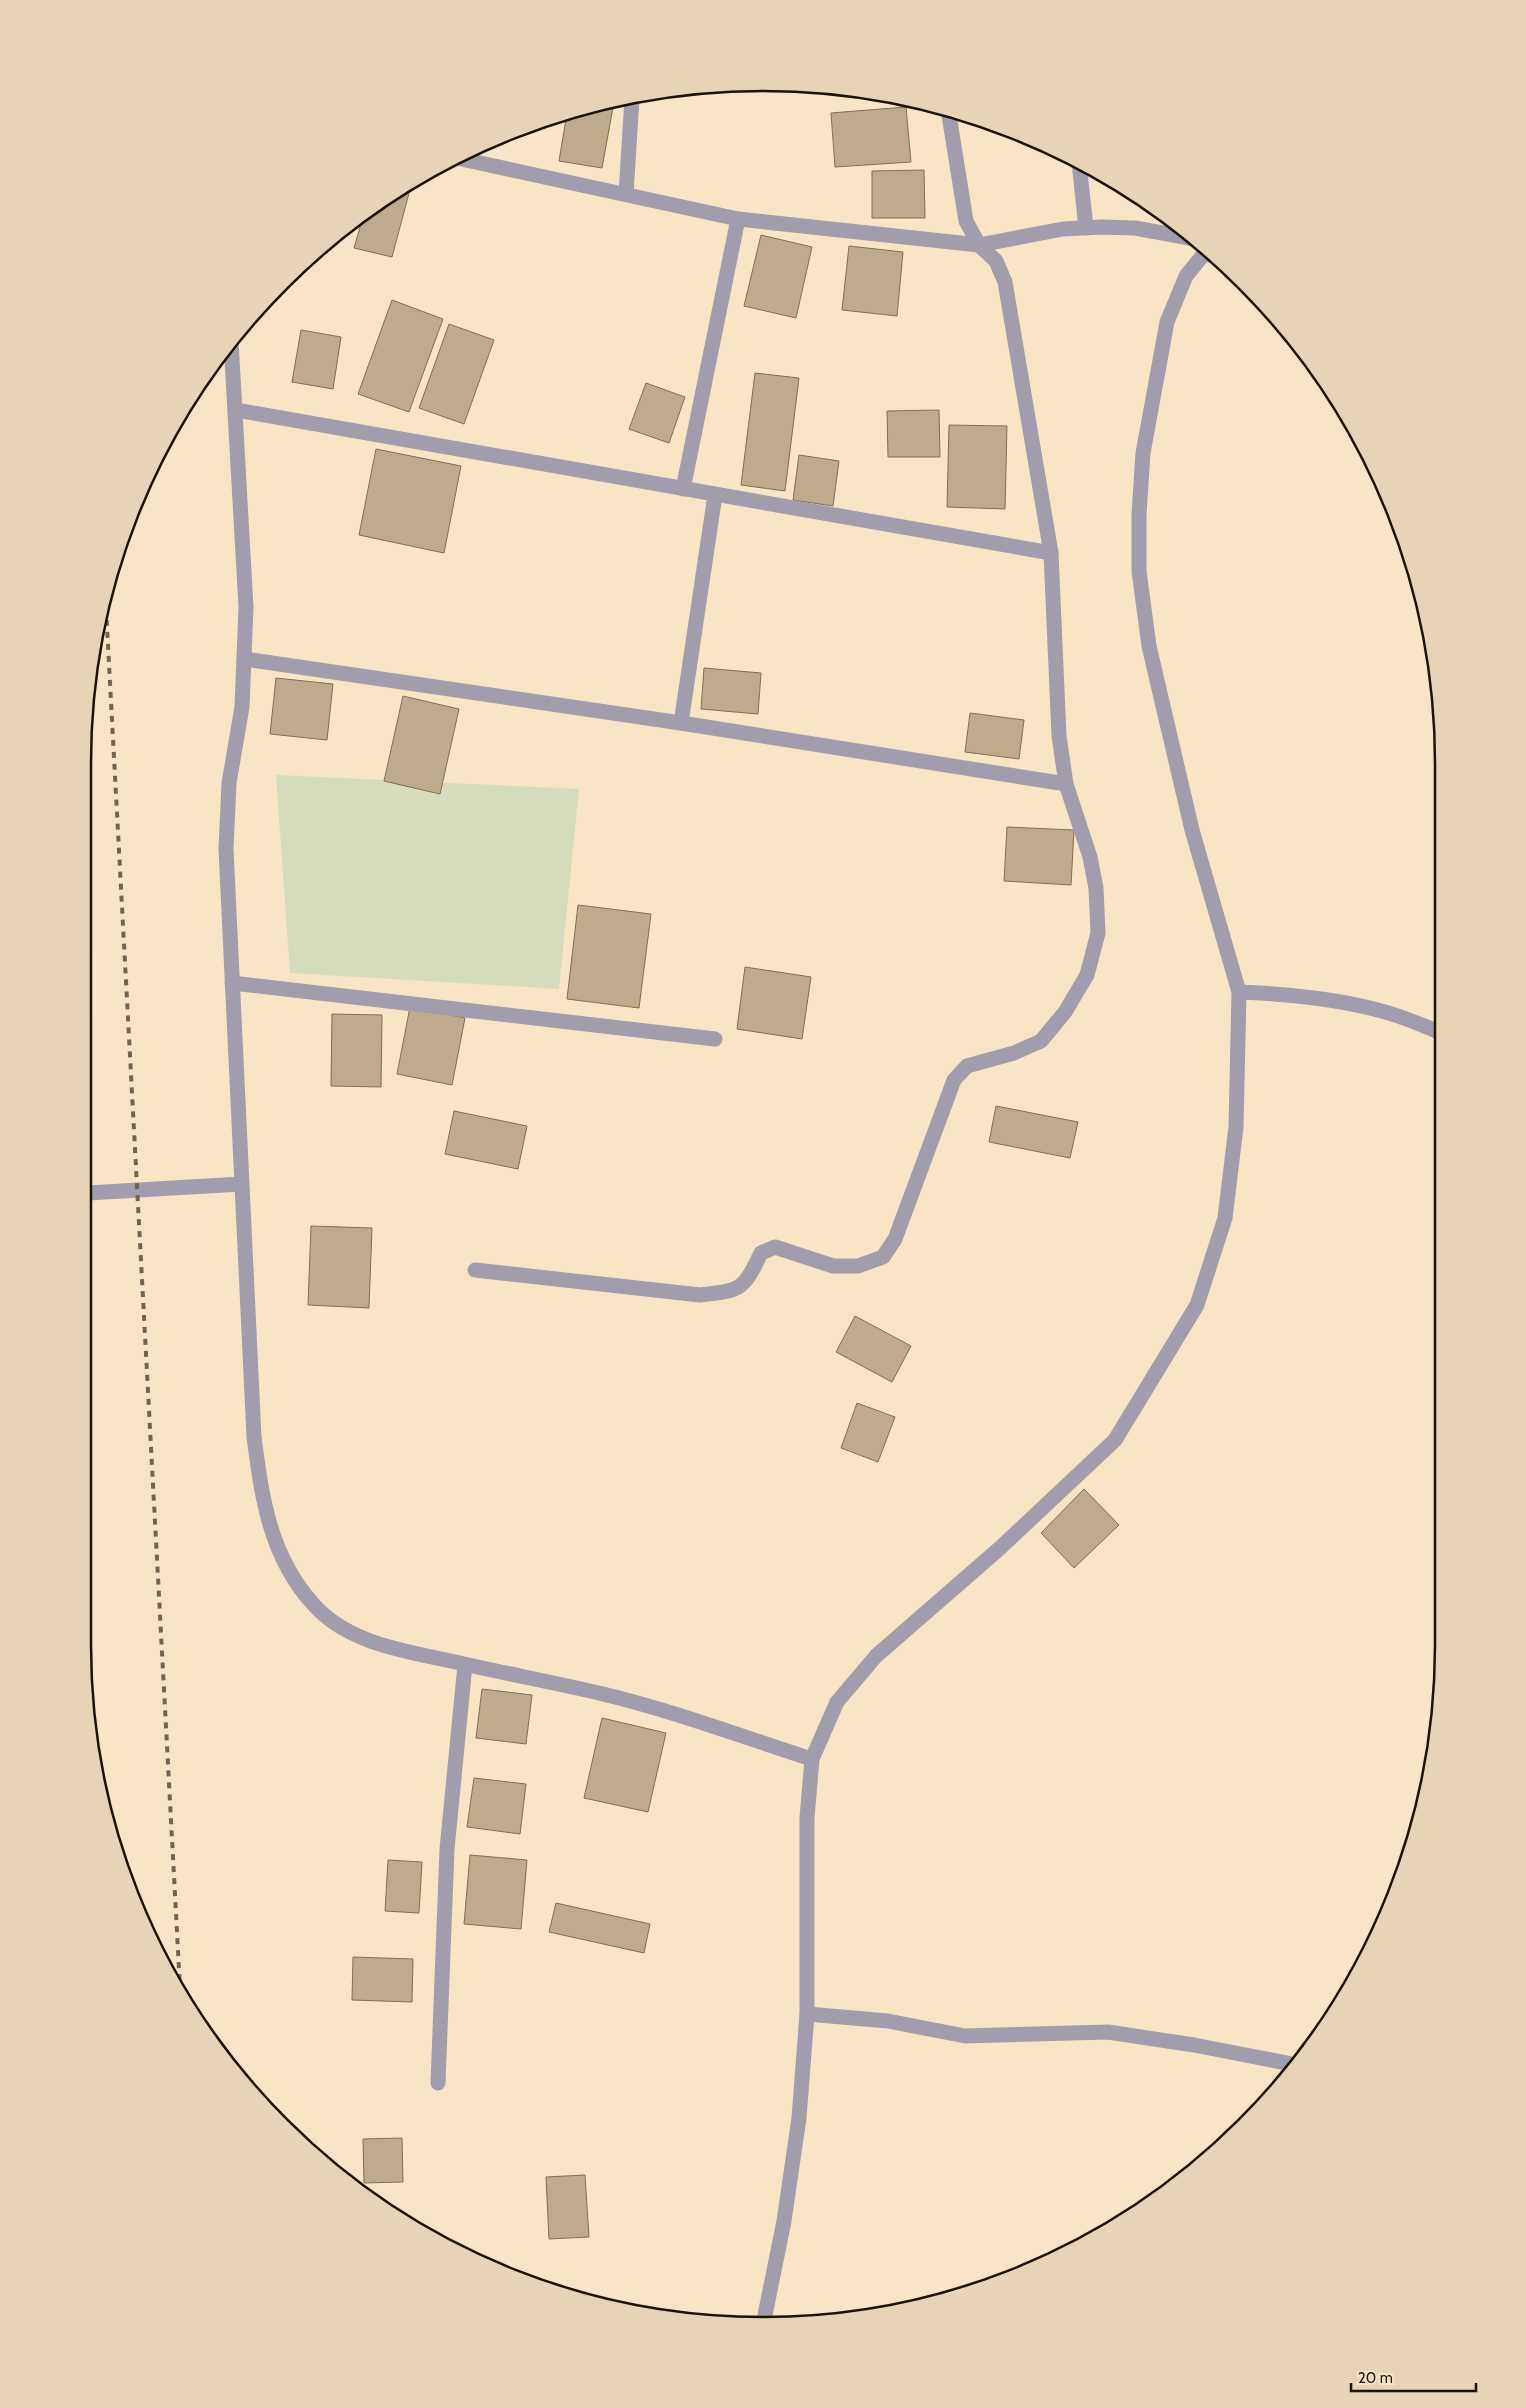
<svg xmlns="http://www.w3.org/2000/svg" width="1526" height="2408" font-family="Cabin,sans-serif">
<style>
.green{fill:#d6ddbe}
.building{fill:#beab8c;stroke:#806f52}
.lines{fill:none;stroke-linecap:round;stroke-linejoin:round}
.minor{stroke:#a29dac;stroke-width:15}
.rail{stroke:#716551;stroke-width:4;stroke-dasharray:6 6;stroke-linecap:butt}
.rim{fill:none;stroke:#1a1307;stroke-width:2.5}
</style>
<rect width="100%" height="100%" fill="#f8e5c4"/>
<polygon class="green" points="276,775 579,789 559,989 290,973"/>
<g class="building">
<polygon points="614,102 602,168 559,161 567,113"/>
<polygon points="906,107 911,162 835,167 831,113"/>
<polygon points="924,170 925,218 872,218 872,171"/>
<polygon points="412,182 392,257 354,248 363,217"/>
<polygon points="761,235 812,247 796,318 744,306"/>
<polygon points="849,246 903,252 897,316 842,310"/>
<polygon points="392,300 443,319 409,412 358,394"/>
<polygon points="449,324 494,340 464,424 419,408"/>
<polygon points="301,330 341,337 333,389 292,382"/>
<polygon points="755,373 799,378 785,491 741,485"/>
<polygon points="646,383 685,397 669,443 629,429"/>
<polygon points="939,410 940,457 888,457 887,411"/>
<polygon points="949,425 1007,426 1005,509 947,507"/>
<polygon points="376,449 461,466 444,553 359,535"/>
<polygon points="799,455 839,461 833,506 793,500"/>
<polygon points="704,668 761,673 758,714 701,709"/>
<polygon points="276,678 333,684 327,740 270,734"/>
<polygon points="403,696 459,709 440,794 384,781"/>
<polygon points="970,713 1024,720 1019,759 965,752"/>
<polygon points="1007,827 1074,830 1071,885 1004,881"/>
<polygon points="578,905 651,914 639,1008 567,999"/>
<polygon points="745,967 811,977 802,1039 737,1029"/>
<polygon points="410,1007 465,1018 452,1085 397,1074"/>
<polygon points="332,1014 382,1015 381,1087 331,1086"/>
<polygon points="996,1106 1078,1122 1070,1158 989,1142"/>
<polygon points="454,1111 527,1126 518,1169 445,1154"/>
<polygon points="311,1226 372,1228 369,1308 308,1305"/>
<polygon points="855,1316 911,1346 892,1382 836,1352"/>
<polygon points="857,1403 895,1417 878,1462 841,1448"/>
<polygon points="1084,1489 1119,1525 1074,1568 1041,1533"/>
<polygon points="482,1689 532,1695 526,1744 476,1738"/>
<polygon points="602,1718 666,1733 648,1812 584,1798"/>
<polygon points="474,1778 526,1784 520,1834 467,1827"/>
<polygon points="470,1855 527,1860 521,1929 464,1924"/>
<polygon points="388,1860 422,1862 419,1913 385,1911"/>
<polygon points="556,1903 650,1924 644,1953 549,1932"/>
<polygon points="353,1957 413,1959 412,2002 352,2000"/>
<polygon points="402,2138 403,2182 364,2183 363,2139"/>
<polygon points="585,2175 589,2237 549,2239 546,2177"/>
</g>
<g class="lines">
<g class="minor">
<polyline points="457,158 738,219 979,245 1063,229 1102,227 1135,228 1195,239"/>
<polyline points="1079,162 1086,228"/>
<polyline points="626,194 632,98"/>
<path d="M231,341L246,607L242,707L229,783L226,849L254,1437C262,1499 270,1557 314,1605C348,1643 404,1651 451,1661C502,1673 553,1682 603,1694C674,1711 743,1737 812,1759"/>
<polyline points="236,410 1051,553"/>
<polyline points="683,489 738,219"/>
<polyline points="245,659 681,723 1066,784"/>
<polyline points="681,723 715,495"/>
<polyline points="232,983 715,1039"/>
<path d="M1239,992C1291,994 1348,999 1398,1016C1412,1021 1427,1027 1441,1033"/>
<polyline points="88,1193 241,1184"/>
<path d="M475,1270L700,1295C741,1290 743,1291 761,1253L775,1247L833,1266H858L883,1257L895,1239L954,1080L967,1066L1014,1053L1041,1041L1065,1012L1087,975L1098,933L1096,888L1090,857L1066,784L1059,736L1051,553L1005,282L996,261L979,245L966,221L948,109"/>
<polyline points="807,2014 888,2021 965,2036 1108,2032 1194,2045 1297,2065"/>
<polyline points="438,2083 447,1849 465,1665"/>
<polyline points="763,2325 784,2221 799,2118 807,2014 807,1818 812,1759 837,1702 876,1656 1000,1548 1115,1440 1197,1305 1225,1218 1236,1127 1239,992 1192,830 1149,646 1139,571 1139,514 1143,453 1167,322 1186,276 1203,255 1211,254"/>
</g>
<polyline class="rail" points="106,608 180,1988"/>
</g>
<path d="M0 0H1526V2408H0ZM763 91H763A672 672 0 0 1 1435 763V1645A672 672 0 0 1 763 2317H763A672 672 0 0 1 91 1645V763A672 672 0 0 1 763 91Z" fill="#e6d4b5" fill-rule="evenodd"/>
<path class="rim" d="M763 91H763A672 672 0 0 1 1435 763V1645A672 672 0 0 1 763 2317H763A672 672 0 0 1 91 1645V763A672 672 0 0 1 763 91Z"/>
<path d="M1351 2383v8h125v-8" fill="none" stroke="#1a1307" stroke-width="2.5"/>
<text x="1358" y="2383" font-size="15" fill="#1a1307" stroke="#f8e5c4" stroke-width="4" paint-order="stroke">20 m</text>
</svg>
